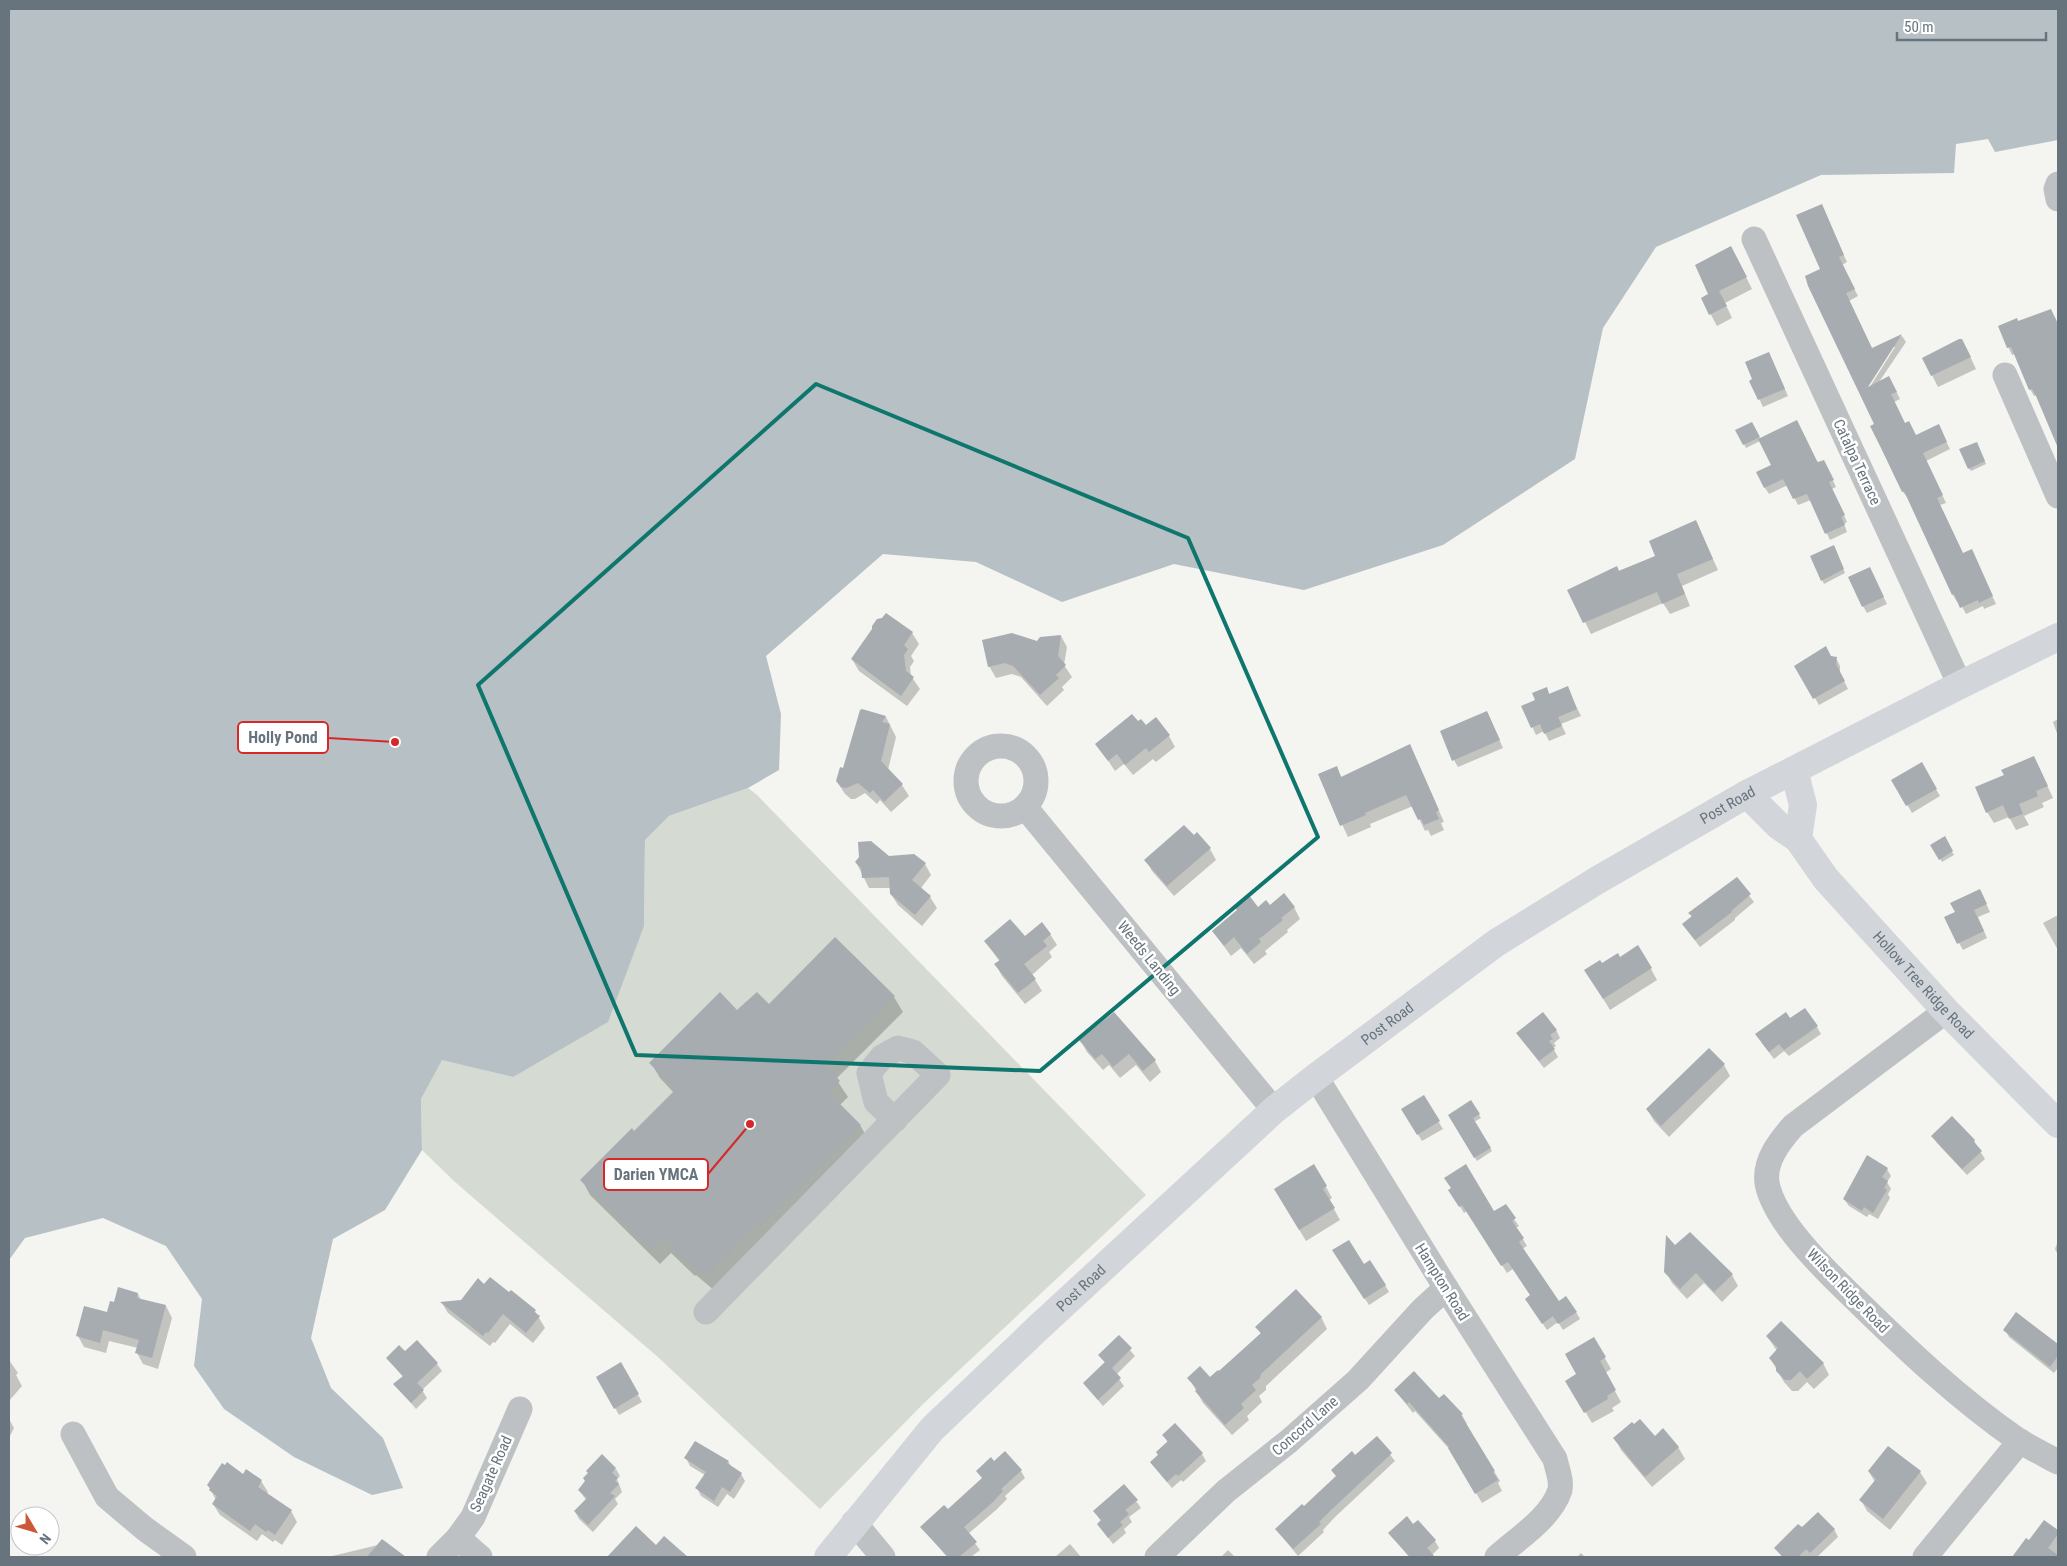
<svg xmlns="http://www.w3.org/2000/svg" width="2067" height="1566" font-family="'Roboto Condensed',sans-serif">
<style>
.green{fill:#d5dad2}
.water{fill:#b7c0c4}
.shadow{fill:#0003;fill-rule:evenodd}
.building{fill:#a6acb0}
.lines{fill:none;stroke-linecap:round;stroke-linejoin:round}
.minor{stroke:#bec1c4;stroke-width:25}
.major{stroke:#d2d5d9;stroke-width:28}
.marked{fill:none;stroke:#0f766e;stroke-width:4;stroke-linejoin:round}
.labels{text-anchor:middle;dominant-baseline:central;stroke-width:5;stroke-linejoin:round;paint-order:stroke}
.street-label{font-size:15px;fill:#67747e;stroke:#fff}
.leader{fill:none;stroke:#d62828;stroke-width:2}
.callout-dot{fill:#d62828;stroke:#fff;stroke-width:2}
.callout{fill:#fff;stroke:#d62828;stroke-width:2}
.callout-label{font-size:16px;text-anchor:middle;font-weight:bold;fill:#67747e}
</style>
<rect width="100%" height="100%" fill="#f4f4f1"/>
<polygon class="green" points="748,788 757,795 1146,1195 923,1404 820,1509 659,1358 455,1182 422,1150 421,1099 442,1059 513,1077 644,926 645,840 669,816"/>
<polygon class="water" points="9,9 2058,9 2058,140 1995,152 1988,139 1956,144 1954,173 1821,175 1656,247 1603,328 1575,459 1443,545 1304,590 1174,564 1062,602 976,562 883,554 766,656 781,714 779,770 748,788 669,816 645,840 644,926 608,1022 513,1077 442,1060 421,1099 422,1150 385,1210 333,1239 311,1338 331,1388 383,1438 403,1488 372,1495 294,1457 224,1409 194,1366 202,1299 166,1246 103,1218 25,1238 9,1260"/>
<g class="shadow">
<path d="M1821,205L1847,262L1842,265L1858,296L1849,301L1872,350L1902,336L1906,342L1879,382L1889,377L1900,399L1894,402L1905,425L1909,423L1916,437L1938,426L1950,449L1926,461L1946,503L1940,505L1963,554L1971,550L1996,604L1984,609L1983,606L1966,614L1959,601L1957,602L1953,595L1908,498L1903,492L1872,426L1876,425L1809,286L1806,277L1822,270L1797,216ZM1892,347H1895L1866,393L1864,392Z"/>
<polygon points="1737,259 1752,289 1725,303 1732,318 1717,326 1702,298 1710,295"/>
<polygon points="2055,317 2058,325 2058,444 2037,395 2034,396 2030,389 2015,354 2012,355 1999,327"/>
<polygon points="1968,352 1976,369 1938,387 1932,375"/>
<polygon points="1769,353 1788,396 1763,407 1751,381"/>
<polygon points="1752,423 1760,439 1827,468 1836,487 1832,489 1847,522 1844,524 1847,532 1830,540 1811,500 1798,505 1788,485 1769,494 1765,488 1772,466 1760,441 1746,448 1737,430"/>
<polygon points="1978,446 1986,464 1971,471 1969,468"/>
<polygon points="1696,522 1718,570 1682,586 1690,606 1670,614 1663,603 1591,634 1569,590 1657,556"/>
<polygon points="1835,550 1845,573 1824,584 1811,557"/>
<polygon points="1873,576 1887,604 1867,613 1863,606"/>
<polygon points="912,633 919,644 911,656 914,661 910,667 911,676 920,689 907,706 859,671 852,659"/>
<polygon points="1061,636 1067,647 1064,665 1072,677 1062,687 1064,690 1047,706 1021,677 1012,674 996,678 989,666 1037,642"/>
<polygon points="1830,657 1836,658 1840,666 1840,673 1848,689 1819,705 1796,666"/>
<polygon points="1546,688 1550,695 1567,688 1581,716 1561,724 1566,734 1549,741 1544,731 1536,735 1523,706 1537,701"/>
<polygon points="861,711 886,717 896,737 888,770 902,785 909,796 891,812 880,800 877,804 865,793 855,799 851,799 845,794 838,783 844,770"/>
<polygon points="1490,719 1503,748 1458,767 1454,760"/>
<polygon points="2058,719 2058,736 2053,722"/>
<polygon points="1137,723 1169,736 1175,747 1156,762 1153,759 1133,775 1124,764 1115,771 1097,744"/>
<polygon points="1410,746 1444,822 1441,823 1444,830 1431,836 1428,830 1425,831 1413,806 1370,824 1371,827 1348,837 1319,775 1336,767 1342,778"/>
<polygon points="2034,757 2053,798 2042,803 2044,807 2024,816 2029,825 2016,830 2009,817 1994,823 1987,812 2005,775"/>
<polygon points="1921,764 1940,796 1912,813 1893,780"/>
<polygon points="1194,837 1210,849 1216,860 1174,896 1152,871 1146,860"/>
<polygon points="1944,838 1954,855 1942,862 1932,846"/>
<polygon points="889,857 925,864 931,875 921,888 930,897 937,908 922,926 898,905 891,894 891,888 869,888 856,862"/>
<polygon points="1736,879 1754,902 1735,918 1735,920 1700,947 1683,925 1692,917 1690,913"/>
<polygon points="1983,897 1990,912 1978,917 1987,938 1963,950 1945,918"/>
<polygon points="1269,906 1294,907 1300,919 1287,930 1288,932 1265,951 1267,954 1254,964 1241,948 1231,956 1213,931 1238,911 1235,907 1258,909"/>
<polygon points="2058,915 2058,950 2043,923"/>
<polygon points="1050,934 1057,945 1049,952 1052,957 1032,975 1042,991 1025,1004 1002,976 996,965 1000,962 985,941"/>
<polygon points="1602,965 1651,969 1657,980 1610,1010 1593,982"/>
<polygon points="894,997 903,1012 836,1079 848,1097 840,1105 860,1125 869,1141 715,1291 696,1275 695,1276 671,1253 660,1264 590,1195 582,1180 634,1133 674,1093 660,1078 651,1063 737,1012 769,1006"/>
<polygon points="1790,1020 1817,1027 1821,1034 1789,1056 1784,1051 1774,1059 1761,1042"/>
<polygon points="1556,1030 1560,1038 1554,1043 1556,1046 1553,1048 1558,1057 1544,1068 1522,1040"/>
<polygon points="1081,1041 1155,1061 1161,1072 1150,1082 1136,1065 1120,1078 1109,1065 1103,1070 1087,1052"/>
<polygon points="1724,1065 1730,1076 1669,1137 1654,1121 1647,1109"/>
<polygon points="1423,1097 1443,1129 1422,1141 1403,1110"/>
<polygon points="1471,1102 1481,1118 1474,1122 1492,1151 1477,1161 1450,1116"/>
<polygon points="1933,1136 1974,1141 1985,1159 1967,1175 1937,1143"/>
<polygon points="1887,1169 1891,1176 1887,1182 1891,1189 1888,1194 1890,1198 1878,1219 1869,1214 1867,1217 1849,1206 1844,1199"/>
<polygon points="1326,1187 1332,1198 1329,1200 1340,1220 1306,1241 1282,1201"/>
<polygon points="1450,1190 1494,1213 1514,1219 1519,1226 1516,1228 1527,1246 1522,1249 1559,1303 1576,1312 1580,1319 1563,1330 1558,1322 1547,1330 1531,1306 1531,1296 1513,1269 1507,1273 1467,1211 1464,1213"/>
<polygon points="2058,1241 2058,1255 2055,1249"/>
<polygon points="1675,1247 1732,1275 1738,1286 1722,1302 1704,1283 1687,1299 1672,1283 1666,1271"/>
<polygon points="1338,1258 1364,1265 1385,1285 1389,1292 1369,1305"/>
<polygon points="485,1286 535,1311 545,1328 533,1343 510,1324 495,1343 493,1342 490,1346 448,1313 442,1303 461,1301"/>
<polygon points="138,1294 141,1300 166,1306 172,1318 158,1369 143,1364 137,1353 138,1348 109,1341 106,1353 84,1347 78,1336 108,1314 115,1303"/>
<polygon points="2016,1314 2058,1345 2058,1368 2054,1373 2009,1337 2005,1330"/>
<polygon points="1321,1317 1327,1329 1266,1386 1266,1390 1259,1396 1262,1402 1247,1416 1249,1420 1232,1435 1203,1403 1189,1378 1210,1379 1261,1334 1257,1327"/>
<polygon points="1118,1336 1135,1356 1116,1375 1124,1386 1103,1406 1084,1384 1105,1363 1099,1355"/>
<polygon points="1767,1336 1823,1363 1829,1375 1814,1389 1807,1382 1798,1391 1792,1391 1784,1382 1770,1358 1777,1351"/>
<polygon points="1594,1339 1611,1369 1605,1373 1621,1402 1612,1408 1614,1411 1592,1423 1567,1381 1578,1375"/>
<polygon points="417,1342 437,1364 442,1371 422,1390 427,1398 416,1409 395,1384 403,1377 387,1358 405,1353"/>
<polygon points="9,1360 18,1373 16,1375 22,1386 9,1401"/>
<polygon points="621,1364 642,1402 619,1415 598,1377"/>
<polygon points="1395,1390 1439,1400 1444,1395 1462,1415 1467,1424 1466,1425 1500,1481 1498,1483 1502,1491 1482,1503 1451,1451 1415,1411 1413,1413"/>
<polygon points="9,1419 14,1428 9,1438"/>
<polygon points="1634,1426 1655,1438 1678,1447 1685,1459 1652,1487 1621,1450 1615,1438"/>
<polygon points="1163,1435 1202,1454 1206,1461 1183,1482 1181,1480 1172,1488 1151,1463 1168,1443"/>
<polygon points="1377,1438 1395,1461 1335,1517 1323,1530 1324,1532 1298,1556 1276,1529 1304,1507 1337,1477 1333,1470 1355,1457"/>
<polygon points="1889,1447 1920,1472 1927,1483 1890,1530 1867,1511 1861,1500 1875,1482 1869,1472"/>
<polygon points="686,1458 728,1461 732,1468 741,1474 745,1481 734,1499 727,1494 718,1507 701,1496 697,1488 705,1475 690,1466"/>
<polygon points="994,1463 1021,1471 1025,1478 1005,1496 1007,1499 996,1510 968,1534 980,1550 971,1557 947,1557 922,1527 948,1511 983,1479 978,1471"/>
<polygon points="616,1469 620,1476 617,1479 622,1492 615,1499 618,1504 593,1532 579,1519 575,1511 586,1500 579,1490"/>
<polygon points="244,1476 261,1481 268,1492 267,1494 291,1511 297,1522 282,1545 275,1540 273,1542 262,1534 257,1541 220,1515 213,1504 216,1500 208,1485"/>
<polygon points="1136,1501 1141,1508 1129,1517 1132,1522 1124,1529 1126,1533 1113,1544 1098,1524 1101,1521 1094,1511"/>
<polygon points="2045,1522 2058,1532 2058,1557 2014,1557 2027,1540 2030,1542"/>
<polygon points="1413,1526 1435,1541 1439,1548 1430,1557 1409,1557 1390,1534"/>
<polygon points="1802,1529 1834,1529 1838,1537 1817,1557 1811,1556 1809,1557 1782,1557 1776,1548"/>
<polygon points="1070,1544 1081,1557 1055,1557"/>
<polygon points="378,1545 396,1551 400,1557 328,1557"/>
<polygon points="657,1546 679,1551 682,1557 616,1556"/>
<polygon points="1228,1550 1235,1557 1221,1557"/>
<polygon points="1581,1553 1585,1557 1577,1557"/>
</g>
<g class="building">
<polygon points="1822,204 1844,255 1839,257 1855,289 1846,293 1872,348 1902,334 1868,387 1889,376 1897,392 1891,394 1905,423 1909,421 1916,435 1939,424 1947,442 1923,453 1943,495 1937,498 1963,553 1972,549 1993,596 1979,603 1978,600 1960,608 1954,594 1952,595 1904,491 1902,492 1881,448 1870,426 1874,424 1808,286 1805,276 1820,269 1796,215"/>
<polygon points="1731,246 1747,277 1719,291 1727,306 1709,315 1701,298 1708,294 1695,265"/>
<polygon points="2051,309 2058,324 2058,448 2036,396 2032,389 2029,390 2011,347 2007,348 1998,326 2017,318 2018,321"/>
<polygon points="1959,339 1962,339 1971,357 1931,376 1922,358"/>
<polygon points="1769,352 1785,389 1758,400 1749,381 1752,379 1745,362"/>
<polygon points="1797,420 1817,461 1818,462 1824,460 1834,480 1829,482 1845,515 1841,517 1845,525 1825,534 1807,494 1793,499 1783,479 1764,488 1756,472 1771,465 1758,439"/>
<polygon points="1752,422 1760,437 1743,445 1735,430"/>
<polygon points="1977,442 1985,461 1968,469 1959,449"/>
<polygon points="1696,520 1713,559 1677,574 1685,594 1662,604 1657,592 1583,623 1567,590 1617,566 1619,571 1655,556 1649,541"/>
<polygon points="1834,545 1844,569 1821,581 1810,556"/>
<polygon points="1870,567 1884,597 1862,607 1848,577"/>
<polygon points="886,613 913,632 904,645 908,649 904,655 906,671 914,677 901,696 851,659 872,629 872,626 877,619 882,618"/>
<polygon points="1012,633 1037,641 1040,637 1061,635 1058,656 1066,665 1056,675 1059,678 1040,695 1013,666 1005,663 988,667 982,640"/>
<polygon points="1826,646 1831,656 1837,657 1836,664 1845,681 1813,699 1794,666"/>
<polygon points="1568,686 1577,709 1558,717 1562,726 1544,734 1540,724 1531,728 1521,706 1535,700 1532,693 1547,687 1549,694"/>
<polygon points="862,709 886,716 882,722 890,724 881,761 903,784 884,802 873,790 870,793 858,783 846,788 841,787 836,781 840,767 843,768 860,710"/>
<polygon points="1487,711 1500,740 1452,761 1440,731"/>
<polygon points="1132,714 1138,721 1141,719 1146,725 1156,717 1170,735 1149,752 1146,748 1125,765 1117,754 1108,761 1095,744"/>
<polygon points="1410,744 1439,810 1436,812 1439,819 1424,825 1421,819 1418,820 1406,795 1365,813 1366,815 1340,826 1318,774 1337,766 1341,777"/>
<polygon points="2034,756 2048,786 2036,791 2038,796 2019,804 2023,814 2009,819 2003,805 1986,813 1975,787 2004,775 2001,770"/>
<polygon points="1922,762 1937,789 1906,806 1891,780"/>
<polygon points="1184,825 1194,835 1197,832 1211,848 1167,886 1144,860"/>
<polygon points="1945,836 1953,851 1939,860 1930,845"/>
<polygon points="871,841 889,856 914,854 926,863 912,880 931,896 915,915 890,894 889,877 862,878 861,868 855,862 859,857 858,842"/>
<polygon points="1737,877 1751,894 1731,911 1732,912 1695,940 1682,924 1692,916 1688,913"/>
<polygon points="1980,889 1987,904 1974,910 1984,931 1957,944 1944,917 1955,912 1950,903"/>
<polygon points="1284,893 1295,907 1281,918 1283,920 1259,939 1261,942 1247,954 1234,937 1224,946 1212,931 1237,910 1233,906 1248,894 1258,907 1266,900 1270,905"/>
<polygon points="1010,919 1025,936 1042,922 1051,934 1043,941 1047,946 1024,964 1036,979 1018,993 994,964 1000,960 984,941"/>
<polygon points="835,937 895,996 826,1065 840,1081 829,1093 861,1125 762,1225 759,1222 706,1276 687,1260 685,1262 662,1239 651,1250 580,1180 632,1128 634,1131 676,1089 649,1063 720,992 737,1010 757,992 769,1004"/>
<polygon points="1638,945 1652,968 1603,999 1584,970 1600,960 1602,963 1618,953 1620,957"/>
<polygon points="1805,1008 1818,1026 1784,1050 1779,1044 1769,1052 1755,1034 1786,1012 1790,1018"/>
<polygon points="1114,1012 1156,1060 1143,1071 1129,1054 1113,1067 1102,1054 1095,1059 1079,1040"/>
<polygon points="1543,1012 1557,1030 1550,1035 1553,1039 1549,1041 1555,1049 1539,1061 1516,1033"/>
<polygon points="1709,1048 1725,1064 1661,1126 1646,1109"/>
<polygon points="1424,1095 1440,1121 1417,1135 1401,1109"/>
<polygon points="1471,1100 1480,1114 1473,1118 1491,1148 1474,1158 1448,1115"/>
<polygon points="1952,1116 1975,1140 1974,1142 1982,1151 1962,1169 1931,1136"/>
<polygon points="1867,1155 1888,1168 1882,1177 1888,1181 1884,1188 1887,1190 1873,1213 1864,1207 1862,1211 1843,1199"/>
<polygon points="1314,1164 1327,1186 1323,1189 1335,1208 1299,1230 1274,1189"/>
<polygon points="1466,1164 1494,1211 1506,1204 1516,1218 1512,1221 1524,1238 1519,1242 1559,1301 1566,1296 1577,1312 1558,1324 1553,1316 1542,1324 1525,1299 1530,1295 1508,1262 1501,1266 1462,1205 1459,1207 1448,1190 1451,1188 1444,1178"/>
<polygon points="1690,1232 1733,1274 1714,1292 1696,1273 1680,1289 1664,1272 1666,1235 1675,1245"/>
<polygon points="1349,1240 1364,1264 1370,1260 1386,1285 1364,1299 1332,1250"/>
<polygon points="490,1277 509,1292 511,1290 536,1310 534,1312 540,1316 526,1333 503,1314 488,1333 486,1332 483,1336 440,1302 461,1300 478,1278 484,1284"/>
<polygon points="118,1287 138,1293 137,1298 166,1305 152,1358 135,1353 139,1340 103,1330 100,1343 76,1336 84,1306 107,1312 110,1301 114,1302"/>
<polygon points="1296,1289 1322,1317 1261,1374 1260,1378 1252,1385 1256,1390 1241,1404 1244,1408 1225,1425 1195,1391 1197,1389 1187,1378 1200,1366 1210,1377 1218,1370 1219,1371 1261,1333 1255,1327"/>
<polygon points="2016,1312 2058,1344 2058,1356 2050,1367 2003,1330"/>
<polygon points="1781,1321 1824,1363 1807,1379 1800,1371 1791,1380 1785,1380 1776,1371 1776,1366 1769,1358 1778,1348 1766,1336"/>
<polygon points="1119,1335 1132,1348 1112,1368 1121,1378 1098,1400 1083,1383 1105,1362 1098,1355"/>
<polygon points="1594,1337 1606,1357 1600,1361 1616,1390 1607,1396 1608,1399 1584,1413 1565,1381 1576,1374 1565,1354"/>
<polygon points="417,1340 438,1363 417,1383 424,1390 411,1403 393,1384 403,1376 386,1358 399,1345 405,1351"/>
<polygon points="621,1362 639,1394 614,1409 596,1377"/>
<polygon points="1414,1371 1439,1398 1444,1394 1463,1414 1461,1415 1495,1471 1493,1472 1498,1480 1475,1494 1448,1448 1449,1447 1409,1402 1407,1404 1394,1390"/>
<polygon points="1640,1419 1655,1436 1663,1428 1679,1447 1645,1477 1613,1438 1632,1422 1634,1424"/>
<polygon points="1175,1423 1203,1453 1178,1476 1176,1474 1167,1482 1150,1462 1158,1455 1156,1452 1168,1441 1162,1435"/>
<polygon points="1377,1436 1392,1453 1331,1510 1319,1522 1321,1524 1293,1549 1275,1529 1302,1504 1304,1506 1336,1476 1331,1470 1352,1451 1355,1455"/>
<polygon points="695,1441 729,1461 727,1463 742,1473 730,1492 722,1487 714,1501 695,1488 706,1472 684,1458"/>
<polygon points="1888,1446 1921,1471 1883,1519 1859,1500 1876,1479 1868,1471"/>
<polygon points="1005,1451 1022,1470 1001,1489 1003,1491 993,1502 964,1527 977,1542 959,1557 948,1557 920,1527 944,1505 948,1509 982,1478 976,1471 991,1457 994,1461"/>
<polygon points="602,1454 616,1468 612,1473 618,1478 615,1481 619,1484 610,1493 615,1496 588,1525 574,1511 587,1498 578,1490 585,1481 583,1478 588,1473 586,1471"/>
<polygon points="227,1462 243,1474 246,1469 262,1480 258,1487 292,1510 275,1535 268,1530 266,1532 255,1524 250,1531 212,1504 217,1496 209,1490 210,1488 207,1485 222,1463 225,1465"/>
<polygon points="1124,1484 1138,1500 1125,1510 1129,1514 1120,1522 1123,1525 1108,1538 1097,1524 1101,1520 1093,1511"/>
<polygon points="1818,1512 1835,1529 1810,1553 1806,1549 1798,1557 1783,1557 1774,1548 1798,1524 1802,1527"/>
<polygon points="1407,1516 1413,1524 1418,1520 1436,1540 1427,1548 1435,1557 1410,1557 1388,1533"/>
<polygon points="2044,1520 2058,1530 2058,1534 2048,1548 2058,1555 2058,1557 2012,1557 2026,1538 2029,1540"/>
<polygon points="636,1526 656,1545 664,1536 688,1557 607,1557"/>
<polygon points="382,1539 406,1557 367,1557"/>
</g>
<g class="lines">
<g class="minor">
<polyline points="2058,184 2056,189 2058,199"/>
<polyline points="1754,239 1960,685"/>
<polyline points="2005,375 2058,496"/>
<circle cx="1001" cy="781" r="35"/>
<polyline points="1025,807 1274,1110"/>
<path d="M1946,1011L1793,1126C1779,1142 1764,1161 1767,1183C1774,1222 1827,1272 1855,1299C1907,1350 1959,1399 2018,1440C2031,1448 2045,1455 2058,1462"/>
<path d="M1316,1077L1446,1288L1555,1459C1557,1469 1562,1480 1560,1490C1551,1518 1518,1538 1497,1557"/>
<path d="M706,1312C783,1233 861,1154 938,1075L913,1052L898,1048L882,1057L869,1073L876,1102L895,1120"/>
<polyline points="73,1434 107,1497 145,1529 184,1557"/>
<polyline points="854,1522 883,1557"/>
<polyline points="439,1557 458,1538"/>
<polyline points="480,1557 458,1538 473,1517 520,1409"/>
<polyline points="1157,1557 1226,1491 1289,1441 1358,1380 1423,1309 1446,1288"/>
<polyline points="1925,1557 2020,1441"/>
</g>
<g class="major">
<polyline points="1794,770 1803,805 1798,839"/>
<path id="s1" d="M1747,794L1779,826L1798,839L1826,879L1946,1011L2058,1124"/>
<path id="s2" d="M828,1557L932,1429L1039,1327L1274,1110L1316,1077L1496,943L1596,881L1747,794L1960,685L2058,637"/>
</g>
</g>
<path class="marked" d="M816,384L1188,538L1318,837L1040,1071L636,1055L478,685Z"/>
<g class="labels">
<g class="street-label">
<text transform="translate(1857 462) rotate(65)">Catalpa Terrace</text>
<text stroke="none"><textPath href="#s2" startOffset="1180">Post Road</textPath></text>
<text transform="translate(1149 958) rotate(51)">Weeds Landing</text>
<text stroke="none"><textPath href="#s1" startOffset="261">Hollow Tree Ridge Road</textPath></text>
<text stroke="none"><textPath href="#s2" startOffset="775">Post Road</textPath></text>
<text transform="translate(1442 1282) rotate(58)">Hampton Road</text>
<text stroke="none"><textPath href="#s2" startOffset="370">Post Road</textPath></text>
<text transform="translate(1848 1291) rotate(46)">Wilson Ridge Road</text>
<text transform="translate(1305 1426) rotate(-41)">Concord Lane</text>
<text transform="translate(491 1474) rotate(-66)">Seagate Road</text>
</g>
</g>
<path class="leader" d="M395 742L328 738M750 1124L708 1174"/>
<g class="callout-dot">
<circle cx="395" cy="742" r="5"/>
<circle cx="750" cy="1124" r="5"/>
</g>
<g class="callout">
<rect x="238" y="722" width="90" height="31" rx="5"/>
<rect x="604" y="1159" width="104" height="31" rx="5"/>
</g>
<g class="callout-label">
<text x="283" y="743">Holly Pond</text>
<text x="656" y="1180">Darien YMCA</text>
</g>
<rect width="2067" height="1566" fill="none" stroke="#67747e" stroke-width="20"/>
<g transform="translate(35 1531) rotate(128)"><circle r="24" fill="#ffffff" stroke="#c2c7cb"/>
<path d="M0-4L9 19L0 12L-9 19Z" fill="#cd5838"/>
<text y="-8" font-size="14" font-weight="bold" text-anchor="middle" fill="#67747e">N</text>
</g>
<path d="M1897 32v8h149v-8" fill="none" stroke="#67747e" stroke-width="2.5"/>
<text x="1904" y="32" font-size="15" fill="#67747e" stroke="#ffffff" stroke-width="4" paint-order="stroke">50 m</text>
</svg>
